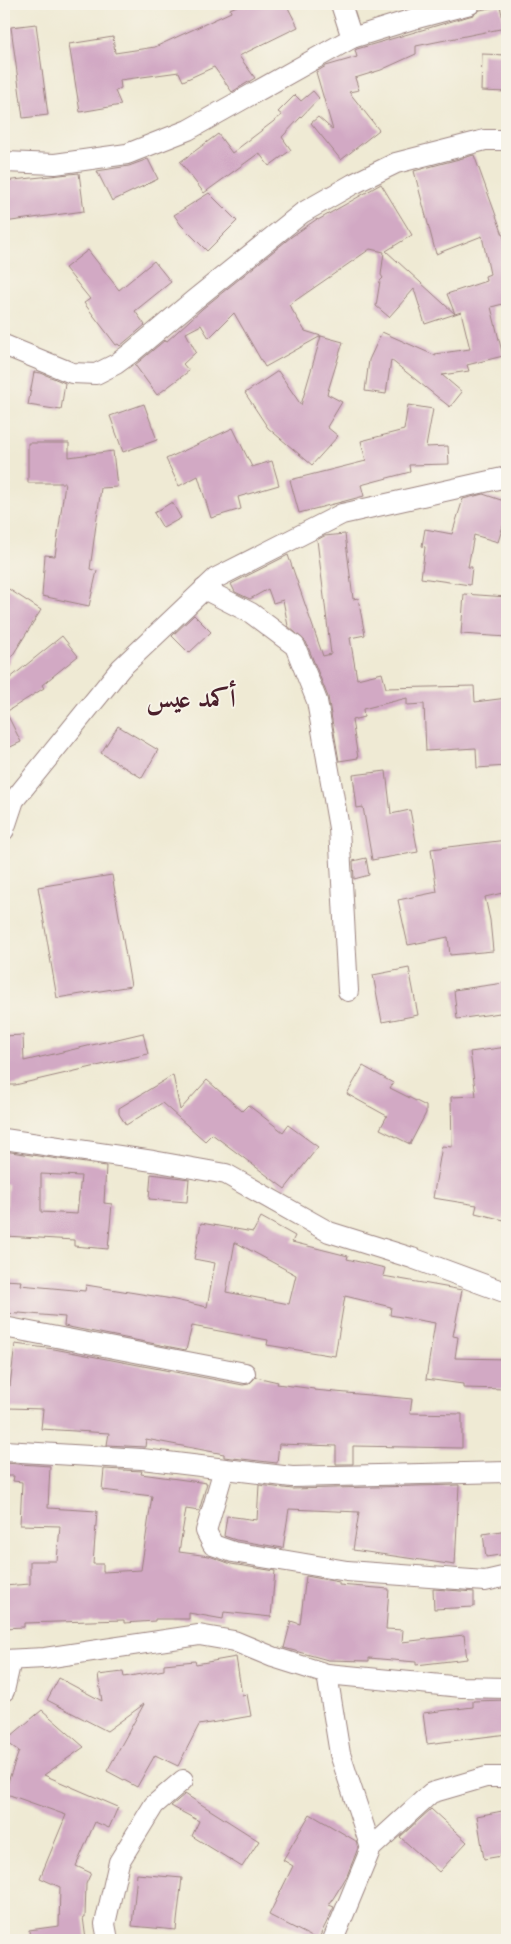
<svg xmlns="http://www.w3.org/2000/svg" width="511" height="1944" font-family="Cardo,Amiri,serif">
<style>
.building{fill:#d2a9c4;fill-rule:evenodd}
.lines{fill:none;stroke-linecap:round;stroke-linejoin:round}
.minor-casing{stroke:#9c8480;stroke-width:22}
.minor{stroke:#fff;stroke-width:20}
.labels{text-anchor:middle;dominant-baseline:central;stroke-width:4;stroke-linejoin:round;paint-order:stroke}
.district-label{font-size:26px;font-weight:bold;fill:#4a1f2b;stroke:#f7f3e8}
</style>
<rect width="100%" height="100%" fill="#f7f3e8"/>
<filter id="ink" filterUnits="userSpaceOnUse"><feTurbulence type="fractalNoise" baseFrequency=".02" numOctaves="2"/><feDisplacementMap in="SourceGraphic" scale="10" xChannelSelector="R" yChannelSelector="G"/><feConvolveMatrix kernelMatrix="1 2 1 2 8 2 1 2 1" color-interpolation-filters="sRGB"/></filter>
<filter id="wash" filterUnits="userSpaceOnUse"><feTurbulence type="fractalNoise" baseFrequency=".0096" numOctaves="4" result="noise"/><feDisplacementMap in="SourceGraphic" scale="20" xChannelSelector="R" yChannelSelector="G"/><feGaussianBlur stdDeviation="1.12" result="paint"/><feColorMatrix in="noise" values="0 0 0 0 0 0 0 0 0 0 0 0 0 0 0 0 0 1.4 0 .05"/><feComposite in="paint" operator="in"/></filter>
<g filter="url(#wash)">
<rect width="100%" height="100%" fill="#efead4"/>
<g id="blocks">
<g class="building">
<polygon points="241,4 286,4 298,27 239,56 255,78 250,81 232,92 214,67 183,81 179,72 120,80 121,88 115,91 121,105 80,112 69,44 113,37 115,53 155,47 231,12 230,9"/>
<polygon points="500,6 505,28 416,46 416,54 381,70 355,78 359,90 349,92 379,130 341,160 311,123 318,117 333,130 316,72 326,66 357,57 355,50 357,49 473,15 480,10"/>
<polygon points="36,24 48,115 23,118 11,27"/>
<polygon points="482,54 507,55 507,92 481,91"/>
<polygon points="313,91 319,98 282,137 291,150 269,166 259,153 204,193 180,162 218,134 232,153 282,115 278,112 295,95 301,101"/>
<polygon points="474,155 507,246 507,303 491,307 503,356 467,365 469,371 442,375 462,392 450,407 391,360 386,394 365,391 369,360 382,332 436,356 435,354 470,349 461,312 425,324 414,289 389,317 376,306 380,281 383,278 381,275 384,252 370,249 289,305 305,331 321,336 265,367 234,313 209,338 201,325 186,333 196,352 183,364 189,371 157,395 135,365 165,340 166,342 202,309 291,237 317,219 318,220 381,184 412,235 386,251 455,314 447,294 486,281 485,276 490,274 482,236 436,254 414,171"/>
<polygon points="148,159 158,179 112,201 97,171 129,166"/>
<polygon points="79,173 84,211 4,222 4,181"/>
<polygon points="209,193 237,221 207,251 181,225 174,215"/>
<polygon points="88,250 119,290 154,261 171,282 135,311 145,325 120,346 118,344 116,345 84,303 90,299 65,268"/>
<polygon points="321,336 343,342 327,394 342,402 327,427 338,436 312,465 268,428 245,393 278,371 301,405"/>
<polygon points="34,372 41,373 65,383 61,410 28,405"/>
<polygon points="144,404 157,440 123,452 110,416"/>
<polygon points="408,405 433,409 426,447 448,446 449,464 409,465 410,472 361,485 364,496 299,513 290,480 366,461 361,441 404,430"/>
<polygon points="233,428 252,467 272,461 279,485 238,497 241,509 211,518 198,476 179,486 166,459"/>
<polygon points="28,443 69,443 69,457 113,451 117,487 101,488 90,569 97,571 89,606 42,596 45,555 55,556 65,483 28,483"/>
<polygon points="483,494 507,502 507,513 498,542 474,535 468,567 472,567 470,585 421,578 425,547 422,546 425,529 452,534 463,499"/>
<polygon points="172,502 181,518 163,528 154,513"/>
<polygon points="345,534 353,599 358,598 365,635 350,638 357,679 382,673 386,688 474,686 475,702 507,698 507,766 477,768 476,748 426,751 424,704 407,705 407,698 363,709 364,717 352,720 358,758 339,761 328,697 306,642 288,626 283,600 273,603 268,589 250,599 235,592 231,584 288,555 323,656 331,654 317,540 324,536"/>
<polygon points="4,586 41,610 4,669"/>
<polygon points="464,594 507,597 507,637 461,634"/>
<polygon points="194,615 211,632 189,653 172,636"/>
<polygon points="62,636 78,656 42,685 44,688 6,712 21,742 4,750 4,683"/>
<polygon points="118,726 158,750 142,778 101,753"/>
<polygon points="386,771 391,814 410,810 418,852 372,860 363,807 357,808 353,775"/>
<polygon points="507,840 507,892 485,897 490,920 493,951 450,955 448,937 408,945 398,900 437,892 431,849"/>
<polygon points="366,858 369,875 354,879 353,861"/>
<polygon points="112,875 131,986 57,998 38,887"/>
<polygon points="409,968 418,1015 382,1022 373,975"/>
<polygon points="504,983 507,1012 457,1019 454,990"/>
<polygon points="143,1033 148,1054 15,1085 4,1085 4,1036 23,1035 24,1061"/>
<polygon points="507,1047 507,1209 504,1220 475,1213 477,1205 433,1198 442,1146 452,1147 451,1097 476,1096 470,1052"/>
<polygon points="363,1066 393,1083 390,1088 426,1106 426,1113 410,1144 380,1129 387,1116 347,1094"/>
<polygon points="173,1075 180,1110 207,1080 242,1111 248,1105 283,1132 288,1125 318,1147 285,1189 212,1134 205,1141 162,1103 126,1125 119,1114 119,1108"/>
<path d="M4,1151L106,1166L104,1203L112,1204L108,1249L74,1246V1240L5,1236L8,1184H4ZM41,1174L81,1176L77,1214L41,1212Z"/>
<polygon points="151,1174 189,1179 187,1202 149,1199"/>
<path d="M261,1217L295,1236L292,1242L348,1256L347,1259L385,1268L383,1276L462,1290L453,1336L458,1337L455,1358L507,1359V1389L463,1388V1384L426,1379L435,1323L390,1315L391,1307L345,1296L335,1356L267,1345L268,1340L192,1326L186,1350L64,1326L65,1317L19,1313V1314L4,1313V1280L21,1281L20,1285L85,1291L86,1285L166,1298L207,1307L215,1263L194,1259L201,1223L253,1232ZM235,1242L296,1275L289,1304L226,1292Z"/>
<polygon points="15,1344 54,1349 243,1385 249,1384 256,1377 278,1382 277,1384 314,1389 314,1390 412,1399 410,1413 462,1414 462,1448 353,1446 353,1464 336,1464 336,1446 279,1444 277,1463 224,1457 224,1454 146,1439 145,1447 107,1445 109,1433 41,1429 43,1409 8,1408 8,1386 10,1386"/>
<polygon points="4,1463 50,1466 48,1508 97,1511 93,1564 103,1564 103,1572 141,1570 152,1496 102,1490 104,1469 142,1471 141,1474 207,1483 199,1511 186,1509 179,1552 209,1556 231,1564 275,1571 271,1617 224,1612 223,1619 189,1613 189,1619 155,1619 155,1621 124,1623 124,1620 24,1623 24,1627 4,1628 4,1586 30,1584 30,1561 57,1561 60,1526 20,1525 22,1482 13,1481 14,1476 4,1476"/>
<polygon points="259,1485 292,1489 459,1485 455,1565 353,1550 359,1512 289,1509 283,1548 236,1540 224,1536 227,1516 257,1520"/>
<polygon points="507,1530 507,1554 486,1557 483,1534"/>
<polygon points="306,1576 339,1582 339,1585 389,1589 386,1629 403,1630 402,1642 464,1635 467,1659 416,1665 416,1662 369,1658 369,1661 328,1660 284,1648 291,1621 300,1624"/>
<polygon points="433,1589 474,1592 474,1607 434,1609"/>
<polygon points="236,1657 242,1695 247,1694 251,1716 199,1725 178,1766 155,1755 137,1787 107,1771 144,1704 107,1731 47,1700 59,1678 102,1701 98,1675 123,1672 124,1677 164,1670 164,1664 195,1661 196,1664"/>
<polygon points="507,1700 507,1734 427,1744 423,1713 473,1707 473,1701"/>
<polygon points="42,1710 84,1747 44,1775 118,1807 109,1828 95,1822 76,1866 91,1873 86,1884 85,1917 83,1917 86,1940 30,1940 29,1930 59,1926 60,1887 40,1878 66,1815 4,1793 19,1751 5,1741"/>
<polygon points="185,1794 259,1841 242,1867 192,1836 199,1821 171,1806"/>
<polygon points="431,1809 467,1842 439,1872 400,1837"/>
<polygon points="507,1810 507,1855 484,1859 477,1816"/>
<polygon points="310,1814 356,1841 358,1848 347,1876 329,1905 334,1907 318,1940 269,1915 293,1866 283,1860"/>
<polygon points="137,1874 182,1878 176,1930 132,1926"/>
</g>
</g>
</g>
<g filter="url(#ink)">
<use href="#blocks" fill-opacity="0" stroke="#9c8480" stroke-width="1"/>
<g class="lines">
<g class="minor-casing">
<g id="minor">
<polyline points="341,4 352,38"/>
<polyline points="4,162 55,164 127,154 188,130 352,38 413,19 470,4"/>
<polyline points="4,345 72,373 96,374 116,364 131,353 194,300 302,213 353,184 396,163 485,140 507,140"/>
<polyline points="204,589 251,613 295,646 317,701 339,828 348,991"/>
<polyline points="4,830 14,800 121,668 216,578 342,514 507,477"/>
<polyline points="4,1139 153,1161 226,1174 329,1232 412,1258 507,1293"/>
<polyline points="4,1327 245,1373"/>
<polyline points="4,1451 142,1459 292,1477 507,1472"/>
<polyline points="224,1469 206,1531 213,1545 233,1552 347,1571 485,1581 507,1576"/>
<polyline points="4,1660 45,1658 199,1635 234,1641 273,1657 327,1674 462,1687 507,1688"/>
<polyline points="327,1674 340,1754 371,1848"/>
<polyline points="4,1691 11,1660"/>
<polyline points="108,1940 105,1924 119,1862 154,1805 183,1780"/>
<polyline points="333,1940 371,1848 431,1793 486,1777 507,1777"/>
</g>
</g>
<use href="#minor" class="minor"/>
</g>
</g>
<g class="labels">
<g class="district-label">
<text x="191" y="698">أكمد عيس</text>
</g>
</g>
<rect width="511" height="1944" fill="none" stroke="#f7f3e8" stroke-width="20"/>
</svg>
